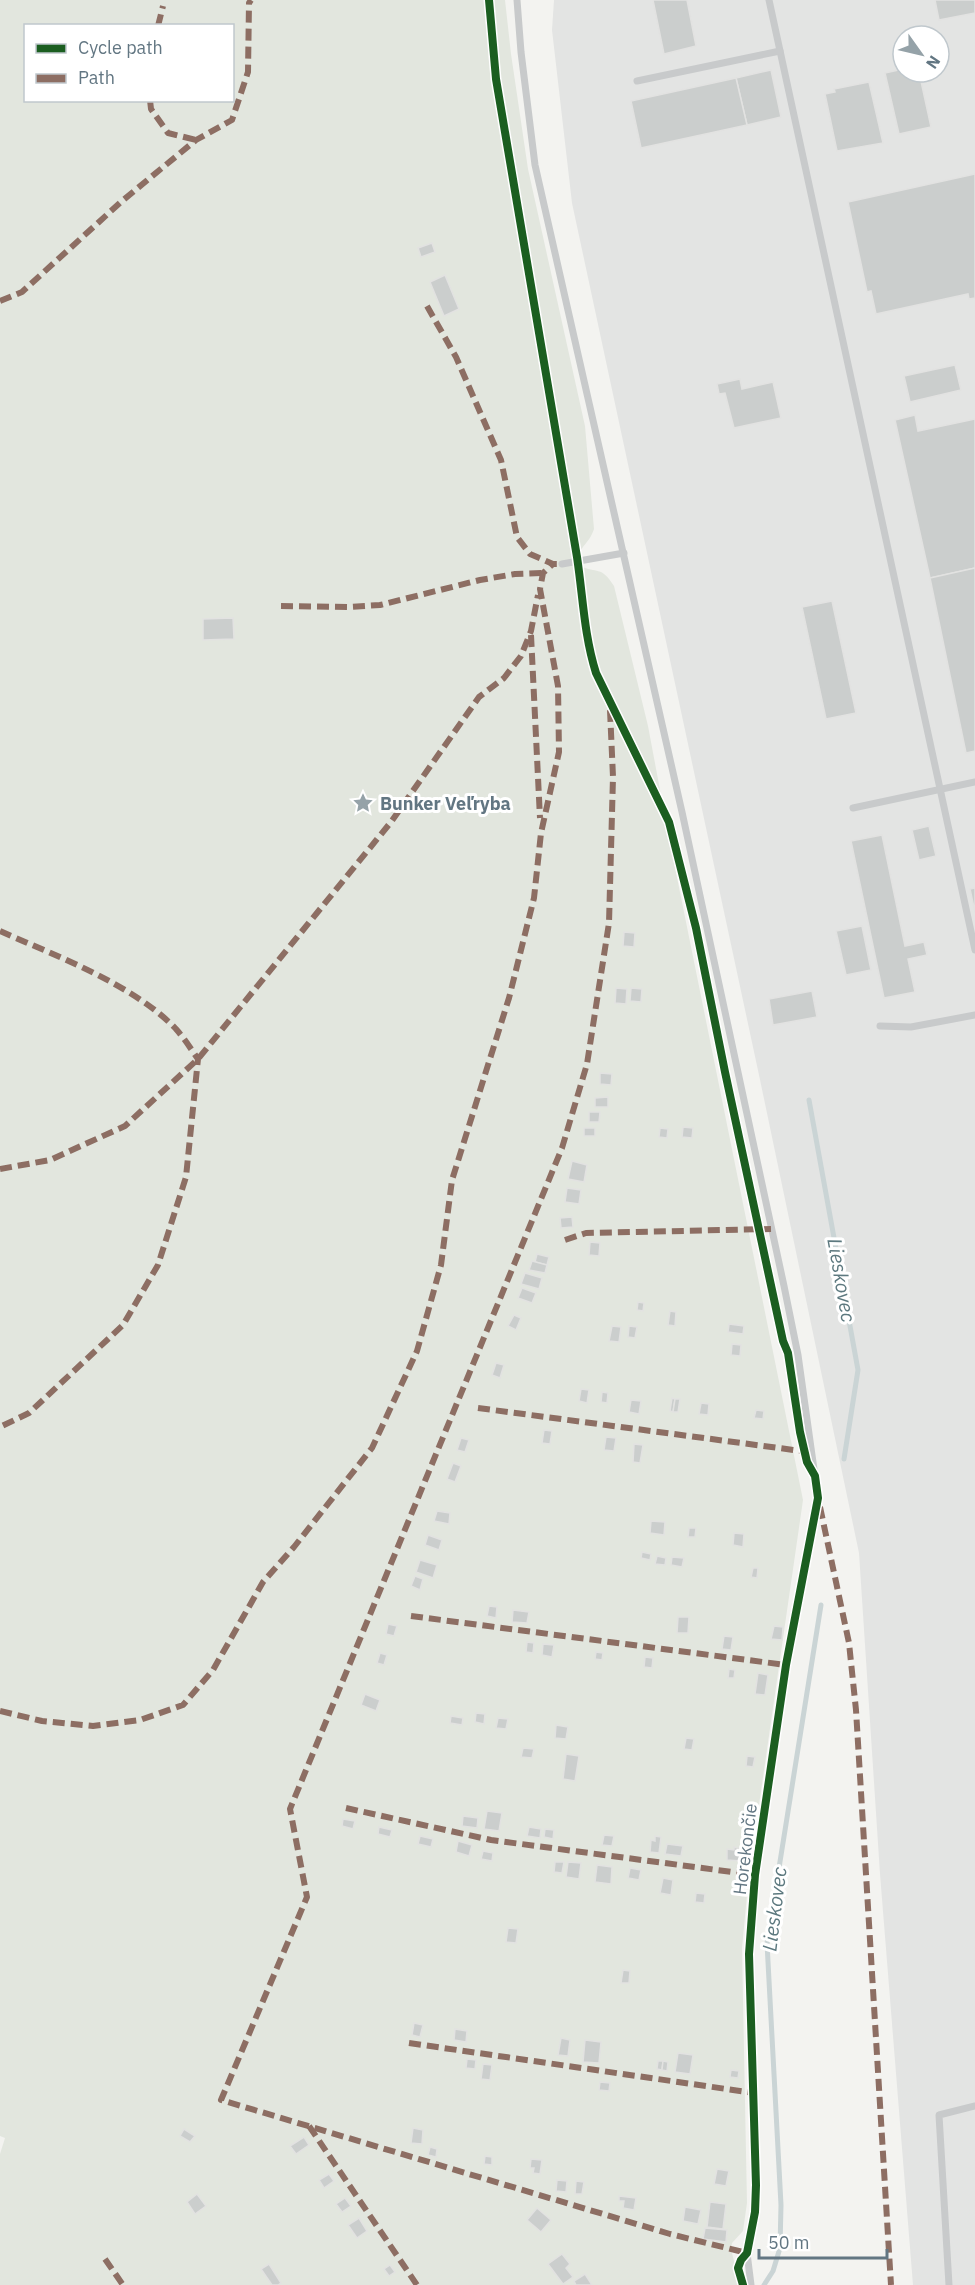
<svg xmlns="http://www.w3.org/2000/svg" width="975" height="2285" font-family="'IBM Plex Sans',sans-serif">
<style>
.built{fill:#e3e4e3;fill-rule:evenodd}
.green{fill:#e2e6de;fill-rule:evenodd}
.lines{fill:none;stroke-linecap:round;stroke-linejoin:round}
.stream{stroke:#cad4d5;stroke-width:5}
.building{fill:#cbcecd;stroke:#e2e2e1;stroke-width:1.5}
.lane{stroke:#c8cacb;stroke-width:7}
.quiet{stroke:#8d6e63;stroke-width:6;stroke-dasharray:12 6;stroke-linecap:butt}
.cycleway-casing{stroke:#fff;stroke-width:11}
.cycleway{stroke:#1b5e20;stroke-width:8}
.labels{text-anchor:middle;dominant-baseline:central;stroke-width:6;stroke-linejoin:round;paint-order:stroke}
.poi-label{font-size:18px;font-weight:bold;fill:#627682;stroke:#fff;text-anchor:start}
.street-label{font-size:18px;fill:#627682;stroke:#fff}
.water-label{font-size:20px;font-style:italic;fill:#5d797f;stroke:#fff}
</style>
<rect width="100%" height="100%" fill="#f3f3f0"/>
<path class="built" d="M554,0H975V2285H913L880,1874L859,1553L759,1075L572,203L552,30ZM903,36H939V72H903Z"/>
<path class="green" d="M0,0H505L511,54L528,169L585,426L594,529C588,547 576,546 580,566C597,574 601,565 614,586L648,726L669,838L803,1500L749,1874L742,1948L747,2203L743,2231L732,2243L731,2249L740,2285H0V2154L5,2138L0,2136ZM26,26H232V100H26Z"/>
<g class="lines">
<g class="stream">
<polyline points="809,1100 858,1370 844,1459"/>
<polyline points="764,2285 773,2271 780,2248 781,2205 767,1943 821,1605"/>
</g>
</g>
<g class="building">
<polygon points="653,0 687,0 696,46 664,54"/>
<polygon points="935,0 975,0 975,13 939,20"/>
<polygon points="903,69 903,72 919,72 931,127 899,134 885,73"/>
<polygon points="771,70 781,117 747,125 736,78"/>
<polygon points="736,78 747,125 641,148 631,101"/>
<polygon points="869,82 883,143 837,151 825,94 835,92 834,89"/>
<polygon points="975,174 975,298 969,299 968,294 876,314 871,291 867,292 848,202"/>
<polygon points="432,243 435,252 421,257 418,248"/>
<polygon points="445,275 459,309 444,316 430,282"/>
<polygon points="955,365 961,390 910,402 904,376"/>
<polygon points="740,379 742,389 773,382 781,418 734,428 725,393 719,394 717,384"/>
<polygon points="915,415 918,431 975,419 975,568 930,578 895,420"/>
<polygon points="975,568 975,751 966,753 930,578"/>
<polygon points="832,601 856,713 826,719 802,607"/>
<polygon points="233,618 234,639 203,640 203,619"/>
<polygon points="929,826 936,856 919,860 912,830"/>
<polygon points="882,835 905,946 924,942 927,955 908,959 915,992 884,998 851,841"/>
<polygon points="975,888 975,912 970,889"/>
<polygon points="862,926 871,970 846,975 836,931"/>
<polygon points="624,932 635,933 634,947 623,946"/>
<polygon points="616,988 627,989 626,1004 615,1003"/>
<polygon points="631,988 642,989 641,1002 630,1001"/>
<polygon points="812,991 817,1017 773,1025 769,999"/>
<polygon points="600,1073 612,1074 611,1085 600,1084"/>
<polygon points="608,1097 608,1107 595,1107 595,1098"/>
<polygon points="589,1112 600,1112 599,1122 589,1122"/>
<polygon points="683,1127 693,1128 692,1138 682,1137"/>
<rect x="584" y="1128" width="11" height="8"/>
<polygon points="660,1128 668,1129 667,1138 659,1137"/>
<polygon points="572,1161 587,1165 584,1182 568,1179"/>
<polygon points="567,1188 581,1190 579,1204 565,1202"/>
<polygon points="572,1217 573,1227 561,1228 560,1218"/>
<polygon points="590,1242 600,1243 599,1256 589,1255"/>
<polygon points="537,1254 549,1257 547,1265 535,1262"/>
<polygon points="532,1261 547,1265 545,1273 529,1270"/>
<polygon points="525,1273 542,1278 539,1289 521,1284"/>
<polygon points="522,1288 536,1293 532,1303 518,1298"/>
<polygon points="638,1302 644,1303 643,1311 637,1310"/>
<polygon points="670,1311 676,1312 675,1326 668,1325"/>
<polygon points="514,1315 521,1318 516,1330 508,1326"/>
<polygon points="729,1324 744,1326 743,1334 728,1332"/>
<polygon points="612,1326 621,1327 619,1342 609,1341"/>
<polygon points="629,1326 637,1327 635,1338 628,1337"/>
<polygon points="732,1344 741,1345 740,1356 731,1355"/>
<polygon points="496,1363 504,1365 500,1378 492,1375"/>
<polygon points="581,1389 589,1390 587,1403 579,1401"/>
<polygon points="602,1392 608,1393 607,1403 601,1402"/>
<polygon points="672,1398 675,1399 673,1412 670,1411"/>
<polygon points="675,1399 680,1399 678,1412 673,1412"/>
<polygon points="631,1400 641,1401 639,1414 629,1412"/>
<polygon points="701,1403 709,1404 708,1415 699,1414"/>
<polygon points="756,1410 764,1411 763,1419 754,1418"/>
<polygon points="544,1430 552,1431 550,1444 542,1443"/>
<polygon points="606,1437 616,1438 614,1451 604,1450"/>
<polygon points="461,1438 469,1440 465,1452 457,1450"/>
<polygon points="634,1444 643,1445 640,1463 633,1462"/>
<polygon points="453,1463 461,1466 455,1482 447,1479"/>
<polygon points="437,1511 450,1513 449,1524 434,1521"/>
<polygon points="651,1521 665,1522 664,1535 650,1533"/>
<polygon points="689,1528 696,1528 695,1537 688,1537"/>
<polygon points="734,1533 744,1534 743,1547 733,1545"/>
<polygon points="428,1535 442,1540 439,1550 425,1545"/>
<polygon points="642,1552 651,1554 650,1560 641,1558"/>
<polygon points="657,1556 666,1558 665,1565 655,1564"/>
<polygon points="672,1557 684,1558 682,1567 671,1565"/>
<polygon points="420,1560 437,1565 433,1578 416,1572"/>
<polygon points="753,1568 758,1568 757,1578 751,1577"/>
<polygon points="415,1576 423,1579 420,1590 411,1586"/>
<polygon points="489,1606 497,1607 496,1618 487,1616"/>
<polygon points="513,1610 529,1612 527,1623 512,1622"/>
<polygon points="678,1617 689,1617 688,1633 677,1633"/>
<polygon points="388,1624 397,1626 394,1636 386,1634"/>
<polygon points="774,1626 783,1627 782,1640 771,1639"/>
<polygon points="724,1636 733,1637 731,1650 722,1649"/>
<polygon points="527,1642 534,1643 533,1653 526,1652"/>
<polygon points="543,1644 554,1645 552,1657 542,1655"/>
<polygon points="596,1652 603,1653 602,1660 595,1659"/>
<polygon points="380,1653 387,1655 384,1665 377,1663"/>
<polygon points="645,1657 653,1658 652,1668 644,1667"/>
<polygon points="729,1669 735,1670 734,1678 728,1678"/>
<polygon points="758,1673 768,1675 765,1695 755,1694"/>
<polygon points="365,1694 380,1700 376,1711 361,1705"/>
<polygon points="476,1713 485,1714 484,1724 475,1722"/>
<polygon points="451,1716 463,1718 462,1725 450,1723"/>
<polygon points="498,1718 508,1719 506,1729 496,1728"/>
<polygon points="556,1725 568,1727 566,1739 555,1738"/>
<polygon points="686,1738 694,1739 692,1750 684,1749"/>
<polygon points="523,1748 534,1749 532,1758 521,1757"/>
<polygon points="566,1754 579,1756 575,1781 563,1779"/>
<polygon points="747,1756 755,1757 753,1767 746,1766"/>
<polygon points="487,1811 502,1813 499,1831 484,1829"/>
<polygon points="463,1816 478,1818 477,1828 462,1826"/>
<polygon points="343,1819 355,1821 353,1829 342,1826"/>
<polygon points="379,1827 392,1830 390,1837 378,1834"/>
<polygon points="529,1827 541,1829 540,1838 527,1836"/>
<polygon points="545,1829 554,1830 553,1839 544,1837"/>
<polygon points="604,1835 614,1836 612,1846 602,1845"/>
<polygon points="420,1836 433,1839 431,1847 418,1844"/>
<polygon points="655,1836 661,1837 659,1853 650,1852 651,1840 655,1841"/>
<polygon points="458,1841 472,1845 469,1856 456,1852"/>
<polygon points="667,1844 683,1846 681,1856 665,1854"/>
<polygon points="734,1847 743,1850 741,1861 727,1860 727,1849 734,1850"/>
<polygon points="483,1851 493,1853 492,1861 481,1859"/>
<polygon points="555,1862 564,1862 562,1873 554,1872"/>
<polygon points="568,1862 581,1863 579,1879 566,1877"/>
<polygon points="597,1865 612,1867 611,1884 595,1882"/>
<polygon points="630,1868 641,1870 639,1880 628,1878"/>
<polygon points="663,1878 673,1880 671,1895 660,1893"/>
<polygon points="696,1893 705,1894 704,1903 695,1902"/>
<polygon points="508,1928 518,1929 516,1943 506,1942"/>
<polygon points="623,1970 630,1971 629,1983 621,1983"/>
<polygon points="414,2023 423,2025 420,2037 412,2035"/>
<polygon points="455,2029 467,2031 466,2042 454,2040"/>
<polygon points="561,2038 570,2040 568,2056 558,2055"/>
<polygon points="585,2040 601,2042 599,2063 583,2062"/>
<polygon points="678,2053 693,2055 690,2074 675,2072"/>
<polygon points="467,2059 476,2060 475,2069 466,2068"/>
<polygon points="658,2061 663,2061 662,2070 657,2069"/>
<polygon points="663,2061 668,2062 667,2071 662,2070"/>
<polygon points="483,2064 492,2065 490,2080 481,2079"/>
<polygon points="731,2070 739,2071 738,2078 730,2077"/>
<polygon points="600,2082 610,2083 609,2091 599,2090"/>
<polygon points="413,2128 423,2130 422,2144 411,2143"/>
<polygon points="184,2129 195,2136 190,2142 180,2136"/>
<polygon points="304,2137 309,2145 296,2154 290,2146"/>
<polygon points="430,2147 437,2149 436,2157 428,2155"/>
<polygon points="485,2156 492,2157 492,2165 484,2164"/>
<polygon points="531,2159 542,2160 540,2174 533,2173 534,2168 530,2168"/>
<polygon points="717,2169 729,2171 726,2186 714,2184"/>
<polygon points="329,2174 334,2181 324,2188 319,2180"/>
<polygon points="557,2180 567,2181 566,2192 556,2191"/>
<polygon points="576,2181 584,2182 582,2194 575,2194"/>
<polygon points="197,2194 206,2206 195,2214 187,2202"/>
<polygon points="619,2196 636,2198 634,2210 623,2208 624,2201 619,2201"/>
<polygon points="345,2198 351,2206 342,2212 336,2204"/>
<polygon points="710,2202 726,2204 723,2229 707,2227"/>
<polygon points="685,2207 701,2210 698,2224 683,2221"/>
<polygon points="537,2208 551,2220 541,2232 527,2220"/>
<polygon points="359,2218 367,2231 357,2238 348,2225"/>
<polygon points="705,2228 727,2230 726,2242 703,2239"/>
<polygon points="562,2254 570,2264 566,2268 573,2277 563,2284 548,2264"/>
<polygon points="269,2264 281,2283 278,2285 272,2285 261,2269"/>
<polygon points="390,2265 395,2272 389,2276 384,2269"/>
<polygon points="585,2274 592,2285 576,2285 574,2281"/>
</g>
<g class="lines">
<g class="lane">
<polyline points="517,0 521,52 535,165 682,812 784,1286 798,1355 818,1498 786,1665 755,1875 749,1954 756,2185 755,2212 747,2253 751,2285"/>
<polyline points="769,0 975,950"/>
<polyline points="637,81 780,51"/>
<polyline points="562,564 624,553"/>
<polyline points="853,808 975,782"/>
<polyline points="880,1026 911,1027 975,1015"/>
<polyline points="949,2285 939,2115 975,2106"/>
</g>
<g class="quiet">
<polyline points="158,26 163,6"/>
<polyline points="150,100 151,109 168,133 196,140"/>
<polyline points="0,301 22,292 122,201 196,140 232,120 248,72 249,3 251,0"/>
<polyline points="427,306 456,357 501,460 517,537 530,554 553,564 562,564"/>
<polyline points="281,606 349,607 380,605 480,580 515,574 543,573"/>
<polyline points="531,635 540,818"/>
<polyline points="610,710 613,777 609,923 587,1064 562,1148 290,1809 307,1897 221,2100 670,2234 747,2253"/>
<path d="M0,931C56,956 133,984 176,1029C184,1038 191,1049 198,1059L186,1177L158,1265L123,1325L29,1413L0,1427"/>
<polyline points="0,1169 50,1160 125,1126 198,1059 391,822 479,697 504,678 521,656 531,631 538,595"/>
<polyline points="565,1240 586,1233 771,1229"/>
<polyline points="478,1408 809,1452"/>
<polyline points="820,1507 849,1643 856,1710 891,2285"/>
<polyline points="411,1616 786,1665"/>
<polyline points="0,1711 42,1721 93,1726 140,1720 183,1705 213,1670 263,1582 294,1547 372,1448 417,1351 441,1265 452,1180 509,998 534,898 541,833 559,752 558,686 540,589 543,573 553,564"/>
<polyline points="346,1808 491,1840 755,1875"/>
<polyline points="409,2043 754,2093"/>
<polyline points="309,2126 417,2285"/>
<polyline points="105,2259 123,2285"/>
</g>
<g class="cycleway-casing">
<path id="cycleway" d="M489,0L496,79L577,557C583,597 584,635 596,673L669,822L696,928L725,1072L783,1341L788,1353L800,1432L807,1462L815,1476L818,1498L786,1665L755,1875L749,1954L756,2185L755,2212L747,2253L741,2260L738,2268L743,2285"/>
</g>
<use href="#cycleway" class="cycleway"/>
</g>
<defs>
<g id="sight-bare" transform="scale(1.62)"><path d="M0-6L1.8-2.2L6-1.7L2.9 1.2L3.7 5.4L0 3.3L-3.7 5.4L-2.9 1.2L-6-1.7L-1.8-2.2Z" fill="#95a2a8" stroke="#fff" stroke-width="2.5" paint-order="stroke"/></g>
</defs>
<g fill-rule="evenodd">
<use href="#sight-bare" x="363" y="803"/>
</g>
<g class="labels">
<g class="poi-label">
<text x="380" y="803">Bunker Veľryba</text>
</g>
<g class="street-label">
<text transform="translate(745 1849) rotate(-83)">Horekončie</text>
</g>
<g class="water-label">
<text transform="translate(842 1280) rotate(80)">Lieskovec</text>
<text transform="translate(774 1909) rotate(-83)">Lieskovec</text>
</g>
</g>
<rect x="24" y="24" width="210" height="78" fill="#ffffff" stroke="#c0c8cd" stroke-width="1.5"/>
<rect x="36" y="44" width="30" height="9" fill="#1b5e20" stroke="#c0c8cd" stroke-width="1.5"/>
<text x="78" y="54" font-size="18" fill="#627682">Cycle path</text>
<rect x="36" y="74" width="30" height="9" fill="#8d6e63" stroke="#c0c8cd" stroke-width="1.5"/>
<text x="78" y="84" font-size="18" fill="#627682">Path</text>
<g transform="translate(921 54) rotate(124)"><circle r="28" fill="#ffffff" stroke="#c0c8cd" stroke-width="1.5"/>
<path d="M0-4.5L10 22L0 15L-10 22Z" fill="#95a2a8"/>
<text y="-9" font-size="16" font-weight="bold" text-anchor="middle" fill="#627682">N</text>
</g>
<path d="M759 2249v9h128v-9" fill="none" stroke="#627682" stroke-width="3"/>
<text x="768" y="2249" font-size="18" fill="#627682" stroke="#ffffff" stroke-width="4.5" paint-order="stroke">50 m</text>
</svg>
